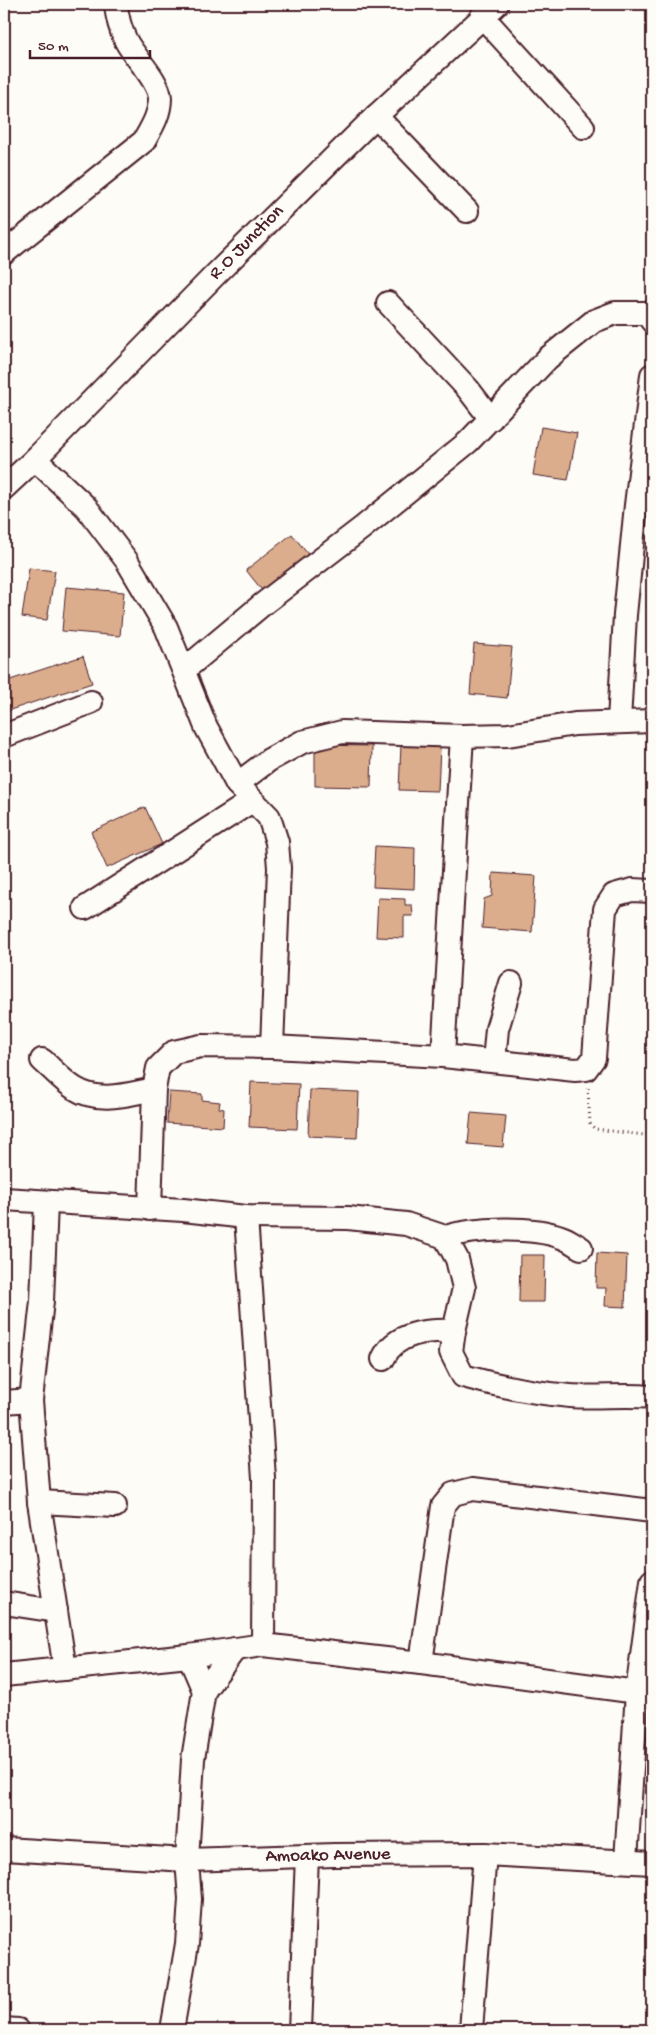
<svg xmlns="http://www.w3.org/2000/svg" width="656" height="2034" font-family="'Gochi Hand',sans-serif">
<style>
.building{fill:#dbad8c;stroke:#4a1f2b}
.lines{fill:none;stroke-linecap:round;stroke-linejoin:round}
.minor-casing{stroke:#4a1f2b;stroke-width:26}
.path{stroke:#4a1f2b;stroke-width:3;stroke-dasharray:1 4;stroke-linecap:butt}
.minor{stroke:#fdfcf7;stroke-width:22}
.labels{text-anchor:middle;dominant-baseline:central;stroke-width:4;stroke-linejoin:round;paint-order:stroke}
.street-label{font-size:19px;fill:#4a1f2b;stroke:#fdfcf7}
</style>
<rect width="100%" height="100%" fill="#fdfcf7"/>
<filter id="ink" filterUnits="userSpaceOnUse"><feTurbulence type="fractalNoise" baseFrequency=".02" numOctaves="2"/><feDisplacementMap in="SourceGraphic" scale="10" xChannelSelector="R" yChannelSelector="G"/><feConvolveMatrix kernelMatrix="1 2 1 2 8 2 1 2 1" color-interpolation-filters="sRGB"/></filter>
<g filter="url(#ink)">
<g class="building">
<polygon points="541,427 577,433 568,480 533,475"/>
<polygon points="292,534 311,558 265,594 246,570"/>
<polygon points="29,568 55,571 47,620 22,617"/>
<polygon points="66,587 124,592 120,636 62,631"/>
<polygon points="474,644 512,647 507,698 470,694"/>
<polygon points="83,656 92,683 4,712 4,682"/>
<polygon points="315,745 372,746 371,787 315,786"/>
<polygon points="401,745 440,747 438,791 399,790"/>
<polygon points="145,807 162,844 107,868 91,832"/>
<polygon points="375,846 415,848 414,889 373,887"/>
<polygon points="493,873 536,876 532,932 482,928 484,899 492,896"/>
<polygon points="378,898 405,899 405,905 412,905 413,916 404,916 404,938 376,937"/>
<polygon points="251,1082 299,1084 297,1129 249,1127"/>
<polygon points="310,1090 359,1092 357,1138 308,1136"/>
<polygon points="169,1092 202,1094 202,1100 220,1102 219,1108 224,1109 223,1127 167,1123"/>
<polygon points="471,1113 506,1116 503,1147 468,1144"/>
<polygon points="597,1253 627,1255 625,1307 605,1306 606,1288 596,1288"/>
<polygon points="520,1255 545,1255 544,1302 519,1302"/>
</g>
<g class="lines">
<g class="minor-casing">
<g id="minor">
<polyline points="482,16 583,127"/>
<polyline points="376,116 467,211"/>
<path d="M4,253L144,141C152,127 160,114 160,98C159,80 134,57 126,41C120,29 117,17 116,4"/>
<polyline points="388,303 468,389 491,419"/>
<polyline points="35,459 86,507 127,561 166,627 206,727 237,784 269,817 277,842 279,868 272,1047"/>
<polyline points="4,488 35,459 216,274 376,116 497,4"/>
<polyline points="184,670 263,604 362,528 468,442 548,358 594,321 615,313 646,313 652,321"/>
<polyline points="619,721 625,615 636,505 652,375"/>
<polyline points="4,736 91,702"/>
<polyline points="237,784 269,760 302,742 342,732 462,736 508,735 575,724 652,721"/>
<polyline points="85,908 252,801"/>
<polyline points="443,1056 462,736"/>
<path d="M42,1060C52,1069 63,1081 74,1088C99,1104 128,1094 154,1089"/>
<polyline points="494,1061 497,1029 511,983"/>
<path d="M4,1199L183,1210L246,1217L348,1218L406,1224L445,1237L457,1259L464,1288L454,1331L451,1352L463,1376C498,1386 534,1393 570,1396C598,1398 625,1394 652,1397"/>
<polyline points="46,1203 42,1301 31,1400 39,1502 65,1669"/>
<polyline points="150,1209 154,1089 158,1068 174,1052 201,1046 272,1047 443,1056 575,1070 586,1069 594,1058 605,909 614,895 632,890 652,891"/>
<polyline points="246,1217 264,1478 263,1645"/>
<path d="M445,1237C475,1228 532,1226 561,1237C568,1239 574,1244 581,1248"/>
<path d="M383,1359C395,1332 428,1330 454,1331"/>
<polyline points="4,1402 31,1400"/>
<polyline points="39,1502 115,1506"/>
<polyline points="4,1603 56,1611"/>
<polyline points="421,1663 443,1506 453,1494 473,1489 652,1511"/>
<polyline points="4,1675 189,1656 263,1645 421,1663 652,1694"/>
<polyline points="204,1691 235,1649"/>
<polyline points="4,1849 187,1860 334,1855 485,1854 652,1863"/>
<polyline points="626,1860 637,1692 652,1581"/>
<polyline points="4,2029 18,2030"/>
<polyline points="172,2030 187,1944 190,1899 187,1860 193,1759 204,1691 189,1656"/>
<polyline points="300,2030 307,1856"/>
<polyline points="471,2030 485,1854"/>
</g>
</g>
<polyline class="path" points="588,1088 590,1124 595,1129 652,1136"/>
<use href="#minor" class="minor"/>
</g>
</g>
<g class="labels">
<g class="street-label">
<text transform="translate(247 243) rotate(-45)">R.O Junction</text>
<text transform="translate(328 1856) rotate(-1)">Amoako Avenue</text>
</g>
</g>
<rect width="656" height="2034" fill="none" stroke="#fdfcf7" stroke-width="20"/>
<rect x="10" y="10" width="636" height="2014" fill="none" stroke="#4a1f2b" stroke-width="2" filter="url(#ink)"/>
<path d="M30 50v8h120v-8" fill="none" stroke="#4a1f2b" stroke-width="2.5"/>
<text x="38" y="50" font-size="15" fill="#4a1f2b" stroke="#fdfcf7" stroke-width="4" paint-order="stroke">50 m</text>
</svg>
